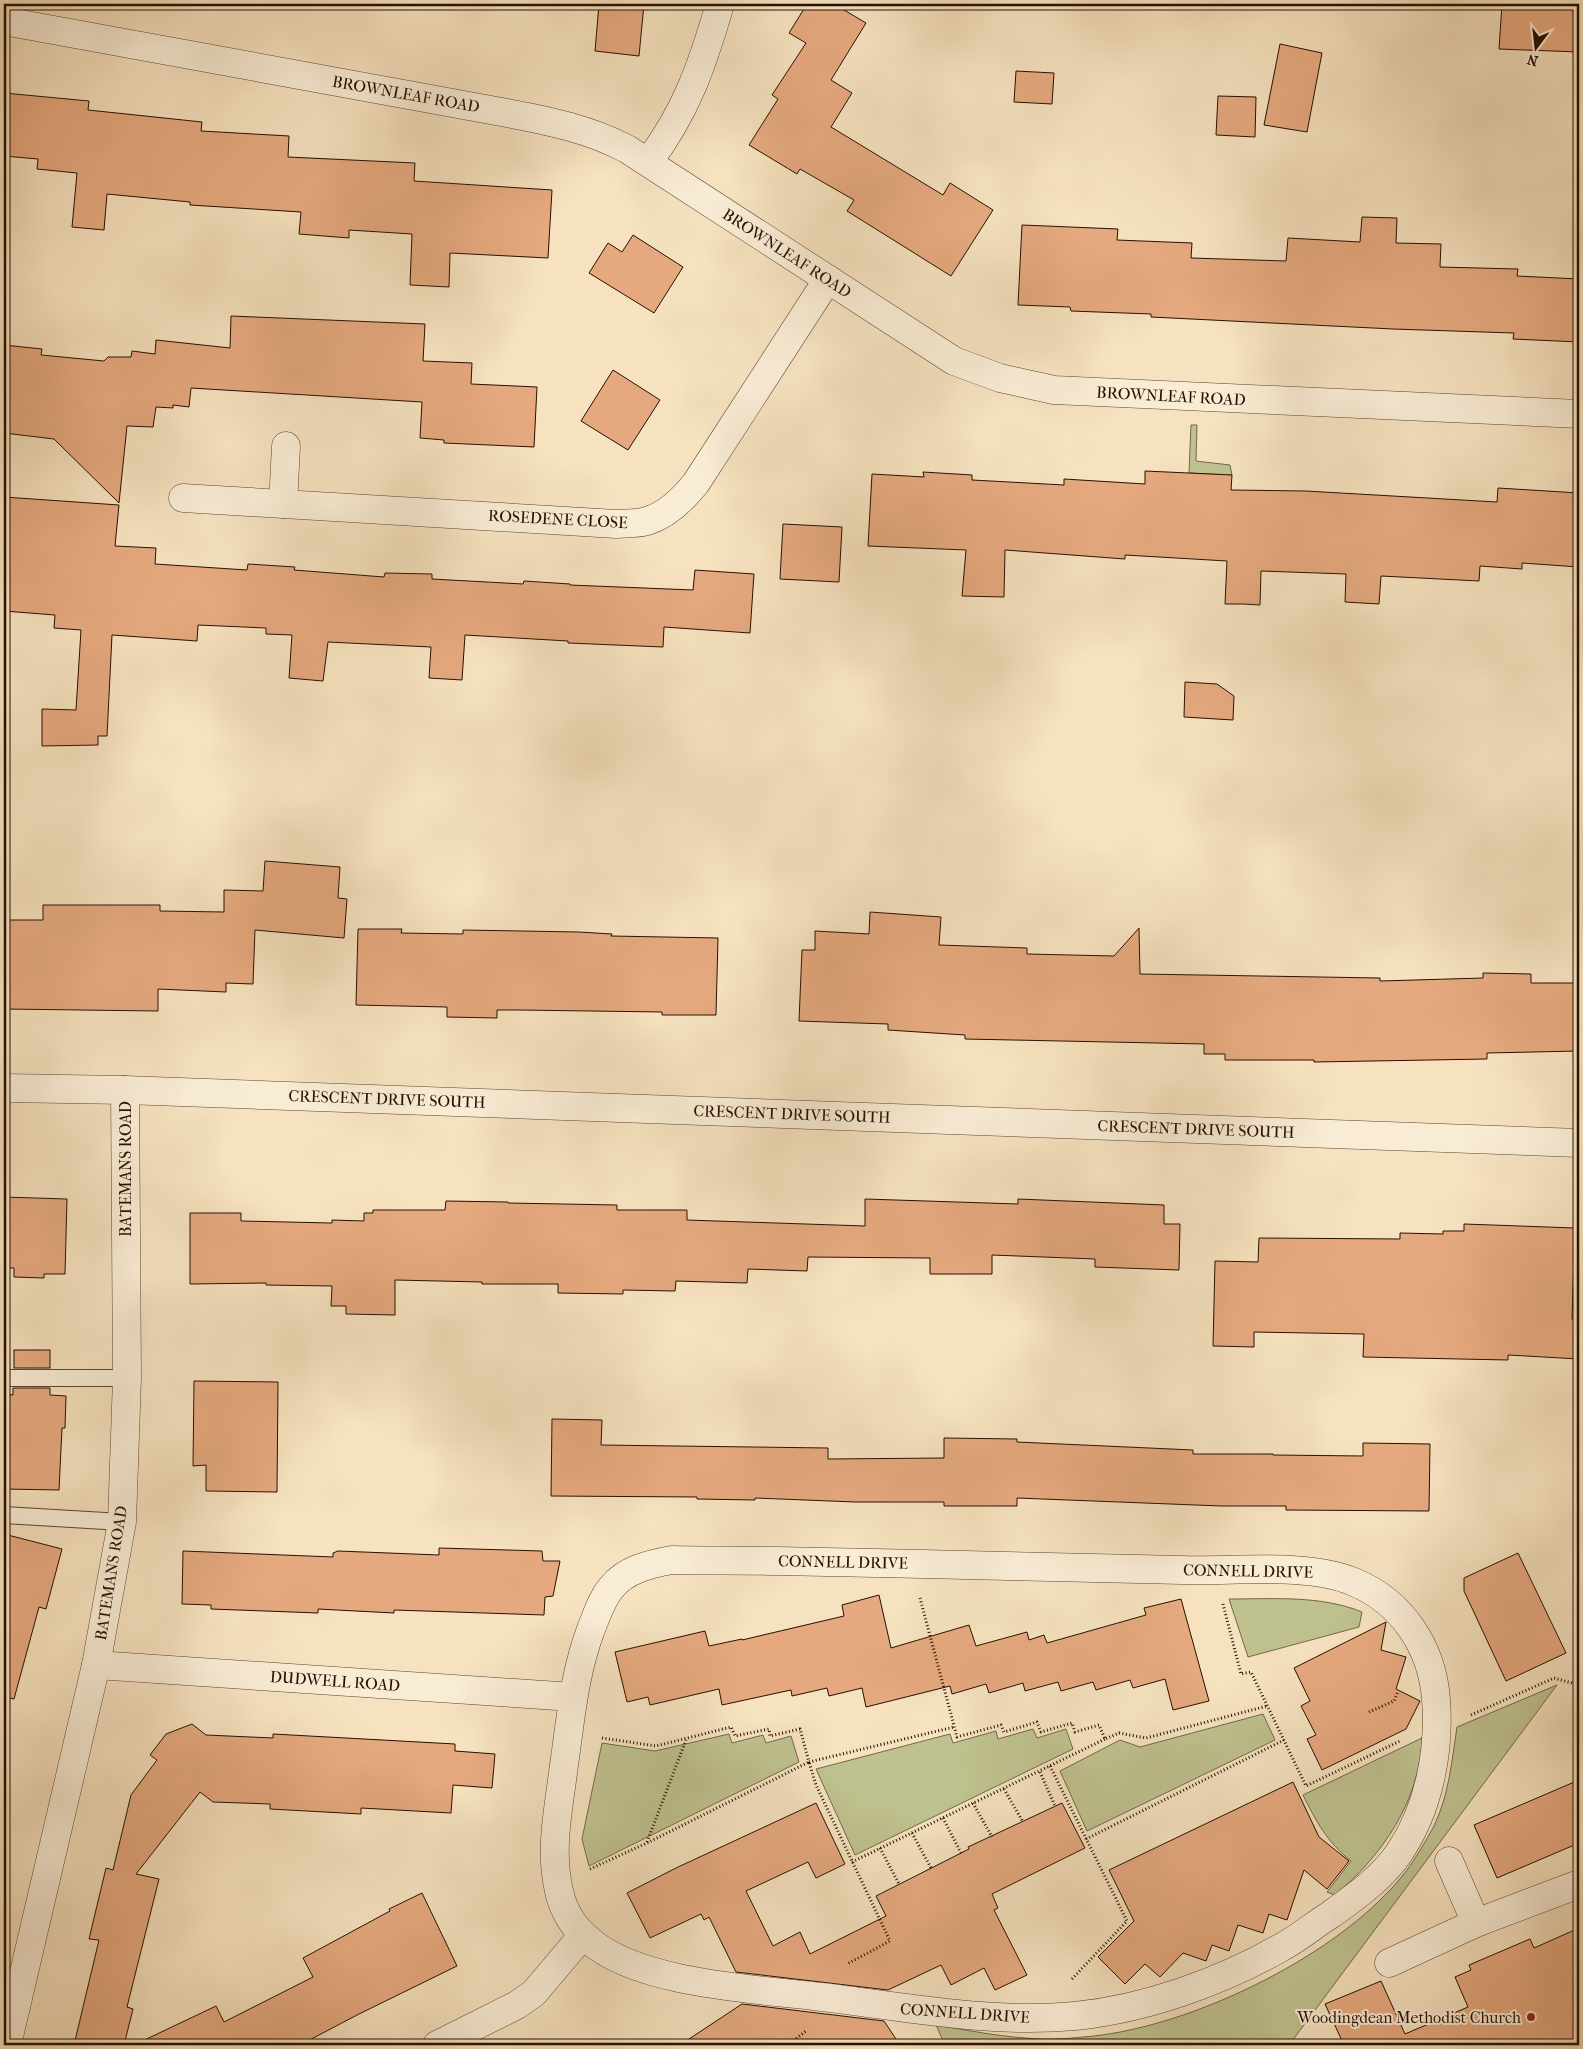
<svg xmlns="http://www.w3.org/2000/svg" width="1583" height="2049" font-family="'IM FELL French Canon',serif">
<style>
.green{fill:#bfc290;stroke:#726948}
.building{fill:#e6a97f;stroke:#261000}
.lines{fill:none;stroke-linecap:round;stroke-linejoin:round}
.lane-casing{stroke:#5a4430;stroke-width:18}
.street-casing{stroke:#5a4430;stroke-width:29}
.path{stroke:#261000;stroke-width:3;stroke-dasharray:1 2.5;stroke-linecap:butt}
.lane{stroke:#f9ecd5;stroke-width:16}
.street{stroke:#f9ecd5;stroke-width:28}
.poi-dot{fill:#8f2418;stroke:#f9ecd5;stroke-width:2}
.labels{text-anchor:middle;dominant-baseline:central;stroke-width:4;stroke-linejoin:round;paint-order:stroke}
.street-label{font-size:16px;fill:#261000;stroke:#f9ecd5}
.poi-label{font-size:16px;fill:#261000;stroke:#f9ecd5;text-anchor:end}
</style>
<rect width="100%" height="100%" fill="#f6e2bf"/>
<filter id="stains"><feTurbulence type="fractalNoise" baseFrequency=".004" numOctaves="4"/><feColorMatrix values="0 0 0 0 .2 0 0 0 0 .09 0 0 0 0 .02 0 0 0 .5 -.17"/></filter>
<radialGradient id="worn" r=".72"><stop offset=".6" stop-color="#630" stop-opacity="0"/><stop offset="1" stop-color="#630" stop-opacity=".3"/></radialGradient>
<g class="green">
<polygon points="1191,425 1197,425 1196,461 1230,465 1232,475 1189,473"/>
<path d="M1229,1599C1273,1599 1320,1595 1362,1612L1359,1627L1248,1657Z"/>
<path d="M1557,1685L1289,2045H1037L1022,2043L945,2045L936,2025C966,2030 996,2036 1026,2038C1045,2040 1065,2039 1083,2037C1181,2030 1318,1965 1386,1894C1406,1875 1421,1850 1434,1826C1449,1795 1452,1760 1457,1727Z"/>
<polygon points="1263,1714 1275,1740 1087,1831 1060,1771 1120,1740 1140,1747"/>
<polygon points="1033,1729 1037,1738 1066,1729 1073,1749 855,1855 816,1769 950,1734 953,1743 996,1731 998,1739"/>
<polygon points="729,1734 732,1743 763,1735 766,1743 791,1736 799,1762 589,1866 582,1839 602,1743 655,1751"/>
<path d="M1422,1738C1420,1801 1382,1856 1335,1895L1327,1892L1351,1861C1327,1842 1316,1821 1303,1795Z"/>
</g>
<g class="building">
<polygon points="599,4 644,4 639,56 595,51"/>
<polygon points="807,4 834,4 866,23 831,80 852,93 831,127 943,195 950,183 993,210 951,276 847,211 854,200 800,169 797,174 749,145 778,99 772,95 806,43 789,33"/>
<polygon points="1502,4 1579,4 1579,52 1499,49"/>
<polygon points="1280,44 1322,53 1307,132 1264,125"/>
<polygon points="1016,71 1054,73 1052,104 1014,102"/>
<polygon points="4,93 89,101 88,110 202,122 201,131 289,136 288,157 415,163 414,181 552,190 548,258 450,253 449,287 410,285 412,234 349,230 349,238 299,234 301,212 190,205 190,202 107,194 104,230 72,227 77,173 37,169 38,159 4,156"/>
<polygon points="1218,96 1256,97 1255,137 1216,135"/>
<polygon points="1362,217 1397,218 1396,243 1441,244 1440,267 1518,269 1517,276 1579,279 1579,342 1513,339 1514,333 1393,329 1151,317 1151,314 1071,311 1070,307 1018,305 1022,225 1118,229 1117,240 1192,243 1191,258 1286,261 1288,238 1360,242"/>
<polygon points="633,235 683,267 654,313 589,273 608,243 622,252"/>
<polygon points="231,316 425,324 423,361 472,363 471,384 537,387 534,447 444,443 444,440 420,438 422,402 191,388 189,407 173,405 173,408 156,407 153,427 127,426 119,503 54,439 4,433 4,345 42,349 41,355 104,361 108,357 131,357 132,351 155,354 156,340 230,348"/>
<polygon points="613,370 660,400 628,450 581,421"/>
<polygon points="1145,471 1232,475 1231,490 1306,491 1497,502 1498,488 1579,493 1579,567 1522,563 1522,569 1480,566 1479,581 1381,576 1379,604 1345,602 1346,574 1261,571 1260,605 1243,604 1225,604 1227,561 1125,555 1125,559 1005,550 1004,597 962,596 966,550 868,546 872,474 924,477 923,472 972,475 972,480 1064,485 1064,479 1145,484"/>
<polygon points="4,497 119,505 115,546 156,548 155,564 247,570 248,564 295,567 294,570 384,577 385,573 432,574 432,579 523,584 524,581 570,584 570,585 693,590 695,570 754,574 750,633 664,627 663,647 568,643 568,641 465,635 462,680 429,678 431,647 328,642 323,681 289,678 292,635 266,634 266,628 198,625 197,641 112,635 107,736 98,736 98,745 42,746 42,709 76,710 81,630 54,628 55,615 4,611"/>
<polygon points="783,524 842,527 839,582 780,579"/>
<polygon points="1185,682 1217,684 1234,696 1233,720 1184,717"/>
<polygon points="265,861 340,867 338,898 347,899 344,938 255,930 253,984 226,983 226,992 158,989 158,1011 4,1009 4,920 43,920 43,905 160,905 160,911 224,912 224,890 263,891"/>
<polygon points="870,912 941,917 939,945 1027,948 1027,954 1114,956 1139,928 1140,974 1380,978 1380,981 1483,978 1483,973 1531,974 1531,983 1579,983 1579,1051 1487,1053 1487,1059 1314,1062 1314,1060 1225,1060 1225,1054 1204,1054 1204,1044 965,1039 965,1035 888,1030 888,1024 799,1021 802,950 815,950 815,931 869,934"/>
<polygon points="358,929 402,929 401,933 463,934 463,930 579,932 612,934 611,936 718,938 716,1015 662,1015 662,1012 519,1010 497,1010 497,1018 447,1017 447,1007 356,1005"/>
<polygon points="4,1197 67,1199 65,1274 44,1274 44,1278 14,1277 14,1268 4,1268"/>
<polygon points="865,1199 1018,1204 1018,1199 1164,1205 1164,1224 1180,1224 1179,1270 1095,1267 1095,1259 992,1255 992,1274 930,1274 930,1258 808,1257 807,1271 748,1269 747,1283 676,1281 675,1291 623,1290 623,1294 558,1293 558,1284 482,1284 482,1282 395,1280 395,1315 346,1314 346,1306 331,1306 332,1286 266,1285 266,1283 190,1284 190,1213 241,1213 241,1221 332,1223 332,1220 364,1221 364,1213 373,1213 373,1210 445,1210 446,1201 508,1202 508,1203 617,1205 617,1210 687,1210 687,1220 865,1226"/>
<polygon points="1464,1224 1575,1228 1572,1319 1579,1320 1579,1359 1508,1355 1508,1360 1363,1357 1364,1334 1254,1332 1254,1347 1213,1346 1215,1261 1258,1262 1259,1238 1400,1239 1400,1233 1443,1234 1443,1231 1464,1231"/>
<rect x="14" y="1350" width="36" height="18"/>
<polygon points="194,1381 278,1382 277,1492 206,1491 206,1465 193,1466"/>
<polygon points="13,1388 50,1388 50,1395 66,1396 65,1428 62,1428 59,1490 4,1489 5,1394 13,1395"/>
<polygon points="552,1419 602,1420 601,1445 828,1448 828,1459 944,1458 944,1438 1017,1439 1017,1442 1193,1450 1193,1454 1273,1454 1273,1455 1363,1456 1363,1443 1430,1444 1429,1511 1286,1510 1286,1506 1221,1506 1017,1498 1017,1506 944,1506 944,1502 855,1502 755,1498 755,1500 697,1499 697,1497 551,1496"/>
<polygon points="4,1534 62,1549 46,1609 39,1607 14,1699 4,1697"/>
<polygon points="439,1548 542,1551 543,1561 560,1561 553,1596 545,1597 544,1615 394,1610 394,1613 318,1609 318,1613 292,1612 211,1609 211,1605 182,1604 183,1551 333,1557 333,1553 338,1551 439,1555"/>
<polygon points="1518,1553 1566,1653 1506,1681 1464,1591 1464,1578"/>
<polygon points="879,1595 891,1648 969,1625 976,1646 1027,1632 1029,1640 1044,1635 1047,1643 1146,1615 1144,1608 1181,1599 1209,1701 1173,1710 1165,1679 1133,1688 1130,1680 1096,1690 1093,1682 1061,1691 1058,1682 1025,1691 1023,1683 989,1693 986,1684 952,1694 950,1686 866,1707 862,1688 829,1696 827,1688 792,1696 791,1690 722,1705 719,1689 650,1705 648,1697 627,1702 615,1652 705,1631 709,1646 742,1639 742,1640 844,1616 842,1605"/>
<polygon points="1386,1622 1381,1650 1406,1657 1396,1689 1420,1701 1406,1729 1322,1770 1307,1739 1316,1735 1301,1706 1310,1701 1294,1668"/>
<polygon points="192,1724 206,1735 273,1738 273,1734 455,1744 455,1751 495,1754 492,1788 453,1785 451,1813 361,1808 361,1814 270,1809 270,1804 213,1802 200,1792 136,1874 159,1879 127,2007 133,2009 124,2045 74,2045 99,1940 89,1939 106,1868 113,1870 131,1795 157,1760 150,1755 166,1734"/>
<polygon points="1579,1780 1579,1843 1497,1878 1474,1825"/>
<polygon points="1293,1782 1319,1837 1349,1861 1327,1889 1304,1870 1287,1920 1269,1914 1263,1933 1238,1925 1229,1951 1212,1945 1206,1961 1183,1953 1160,1977 1145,1964 1125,1984 1098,1957 1134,1921 1109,1870"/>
<polygon points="816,1803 845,1864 816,1878 808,1862 746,1891 773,1946 800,1932 810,1954 886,1916 876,1896 969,1849 968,1847 1062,1803 1085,1848 992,1894 998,1908 994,1910 1027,1975 995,1990 984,1968 951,1985 941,1965 888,1990 736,1972 709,1917 704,1920 701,1914 650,1938 627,1893 676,1868"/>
<polygon points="422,1893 457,1966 359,2014 300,2045 134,2045 216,2006 224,2022 313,1977 303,1958 390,1911 389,1909"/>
<polygon points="1579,1928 1579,2045 1344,2045 1325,2004 1381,1981 1405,2034 1468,2007 1455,1977 1471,1970 1469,1965 1530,1939 1534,1948"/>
<polygon points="742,2004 884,2021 900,2045 680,2045"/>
</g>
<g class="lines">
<g class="lane-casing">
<g id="lane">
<polyline points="4,1378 127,1378"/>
<polyline points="4,1515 122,1522"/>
</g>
</g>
<g class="street-casing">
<g id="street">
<path d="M4,21L507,113C549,121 589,129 627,149L954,361L1000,378L1054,390L1579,414"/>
<path d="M648,162C686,113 703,63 720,4"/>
<path d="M183,498L616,524C626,523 638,524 647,521C667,515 684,498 696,483L828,279"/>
<polyline points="283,504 286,446"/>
<polyline points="4,1088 125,1090 1579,1143"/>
<path d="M672,1560C707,1561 742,1560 777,1561C912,1564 1047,1566 1182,1570C1233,1572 1307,1562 1354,1582C1402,1602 1432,1647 1436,1699C1440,1751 1429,1809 1399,1853C1381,1879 1355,1897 1330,1915C1314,1925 1299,1938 1282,1947C1221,1982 1145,2009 1075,2016C990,2024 906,2007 822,1997C756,1989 638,1984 589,1940C574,1928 563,1910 559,1891C549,1849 559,1807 564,1765C571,1717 574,1675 591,1629C597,1615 601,1600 611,1588C626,1569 650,1564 672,1560Z"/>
<polyline points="96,1665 573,1697"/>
<polyline points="1449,1861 1476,1923"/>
<polyline points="1389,1963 1476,1923 1579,1884"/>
<polyline points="7,2045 96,1665 122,1522 127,1378 125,1090"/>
<polyline points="437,2045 517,2005 534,1993 583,1935"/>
</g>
</g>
<g class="path">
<polyline points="920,1598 957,1737 1001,1725 1004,1732 1037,1722 1041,1732 1072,1723 1075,1732 1099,1725 1105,1739 1119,1733 1146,1738 1267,1706"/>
<polyline points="1223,1604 1241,1674 1251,1672 1306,1786 1400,1741"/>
<polyline points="1369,1712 1394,1701 1398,1691"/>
<polyline points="1471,1715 1554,1678 1579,1685"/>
<polyline points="602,1738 656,1746 731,1727 735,1736 769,1729 770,1736 800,1729 809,1762 954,1727"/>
<polyline points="1050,1766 1127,1921 1071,1980"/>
<polyline points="1040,1772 1055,1806"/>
<polyline points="1004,1789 1023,1822"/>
<polyline points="973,1803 992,1837"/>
<polyline points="943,1818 961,1853"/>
<polyline points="912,1833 931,1868"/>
<polyline points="1086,1839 1284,1740"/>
<polyline points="647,1842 686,1740"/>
<polyline points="880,1848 899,1884"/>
<polyline points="852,1862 1105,1739"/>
<polyline points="590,1869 647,1843 809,1762 816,1785 890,1941 847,1964"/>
<polyline points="788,2045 806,2031"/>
</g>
<use href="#lane" class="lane"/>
<use href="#street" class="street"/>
</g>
<circle class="poi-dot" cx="1531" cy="2017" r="5"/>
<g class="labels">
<g class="street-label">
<text transform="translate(406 94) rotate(10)">BROWNLEAF ROAD</text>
<text transform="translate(787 253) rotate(33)">BROWNLEAF ROAD</text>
<text transform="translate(1171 396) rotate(3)">BROWNLEAF ROAD</text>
<text transform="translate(558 519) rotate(3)">ROSEDENE CLOSE</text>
<text transform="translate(387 1099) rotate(2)">CRESCENT DRIVE SOUTH</text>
<text transform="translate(792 1114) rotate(2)">CRESCENT DRIVE SOUTH</text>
<text transform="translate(1196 1129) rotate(2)">CRESCENT DRIVE SOUTH</text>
<text transform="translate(125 1169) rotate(-90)">BATEMANS ROAD</text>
<text transform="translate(843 1562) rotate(1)">CONNELL DRIVE</text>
<text transform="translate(1248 1571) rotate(1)">CONNELL DRIVE</text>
<text transform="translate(111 1573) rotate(-81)">BATEMANS ROAD</text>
<text transform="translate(335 1681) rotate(4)">DUDWELL ROAD</text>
<text transform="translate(965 2013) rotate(4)">CONNELL DRIVE</text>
</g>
<g class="poi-label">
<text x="1521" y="2017">Woodingdean Methodist Church</text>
</g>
</g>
<rect width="1583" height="2049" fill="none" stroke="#f6e2bf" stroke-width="20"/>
<rect x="5" y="5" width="1573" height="2039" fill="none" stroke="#261000" stroke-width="2.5"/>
<rect x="10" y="10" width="1563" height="2029" fill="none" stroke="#261000"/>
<g transform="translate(1536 48) rotate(195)" stroke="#f9ecd5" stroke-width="4" paint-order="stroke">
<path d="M0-4L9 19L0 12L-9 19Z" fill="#261000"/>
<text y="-8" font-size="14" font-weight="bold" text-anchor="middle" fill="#261000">N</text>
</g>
<rect width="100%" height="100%" filter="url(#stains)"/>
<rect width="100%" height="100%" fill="url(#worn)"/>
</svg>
